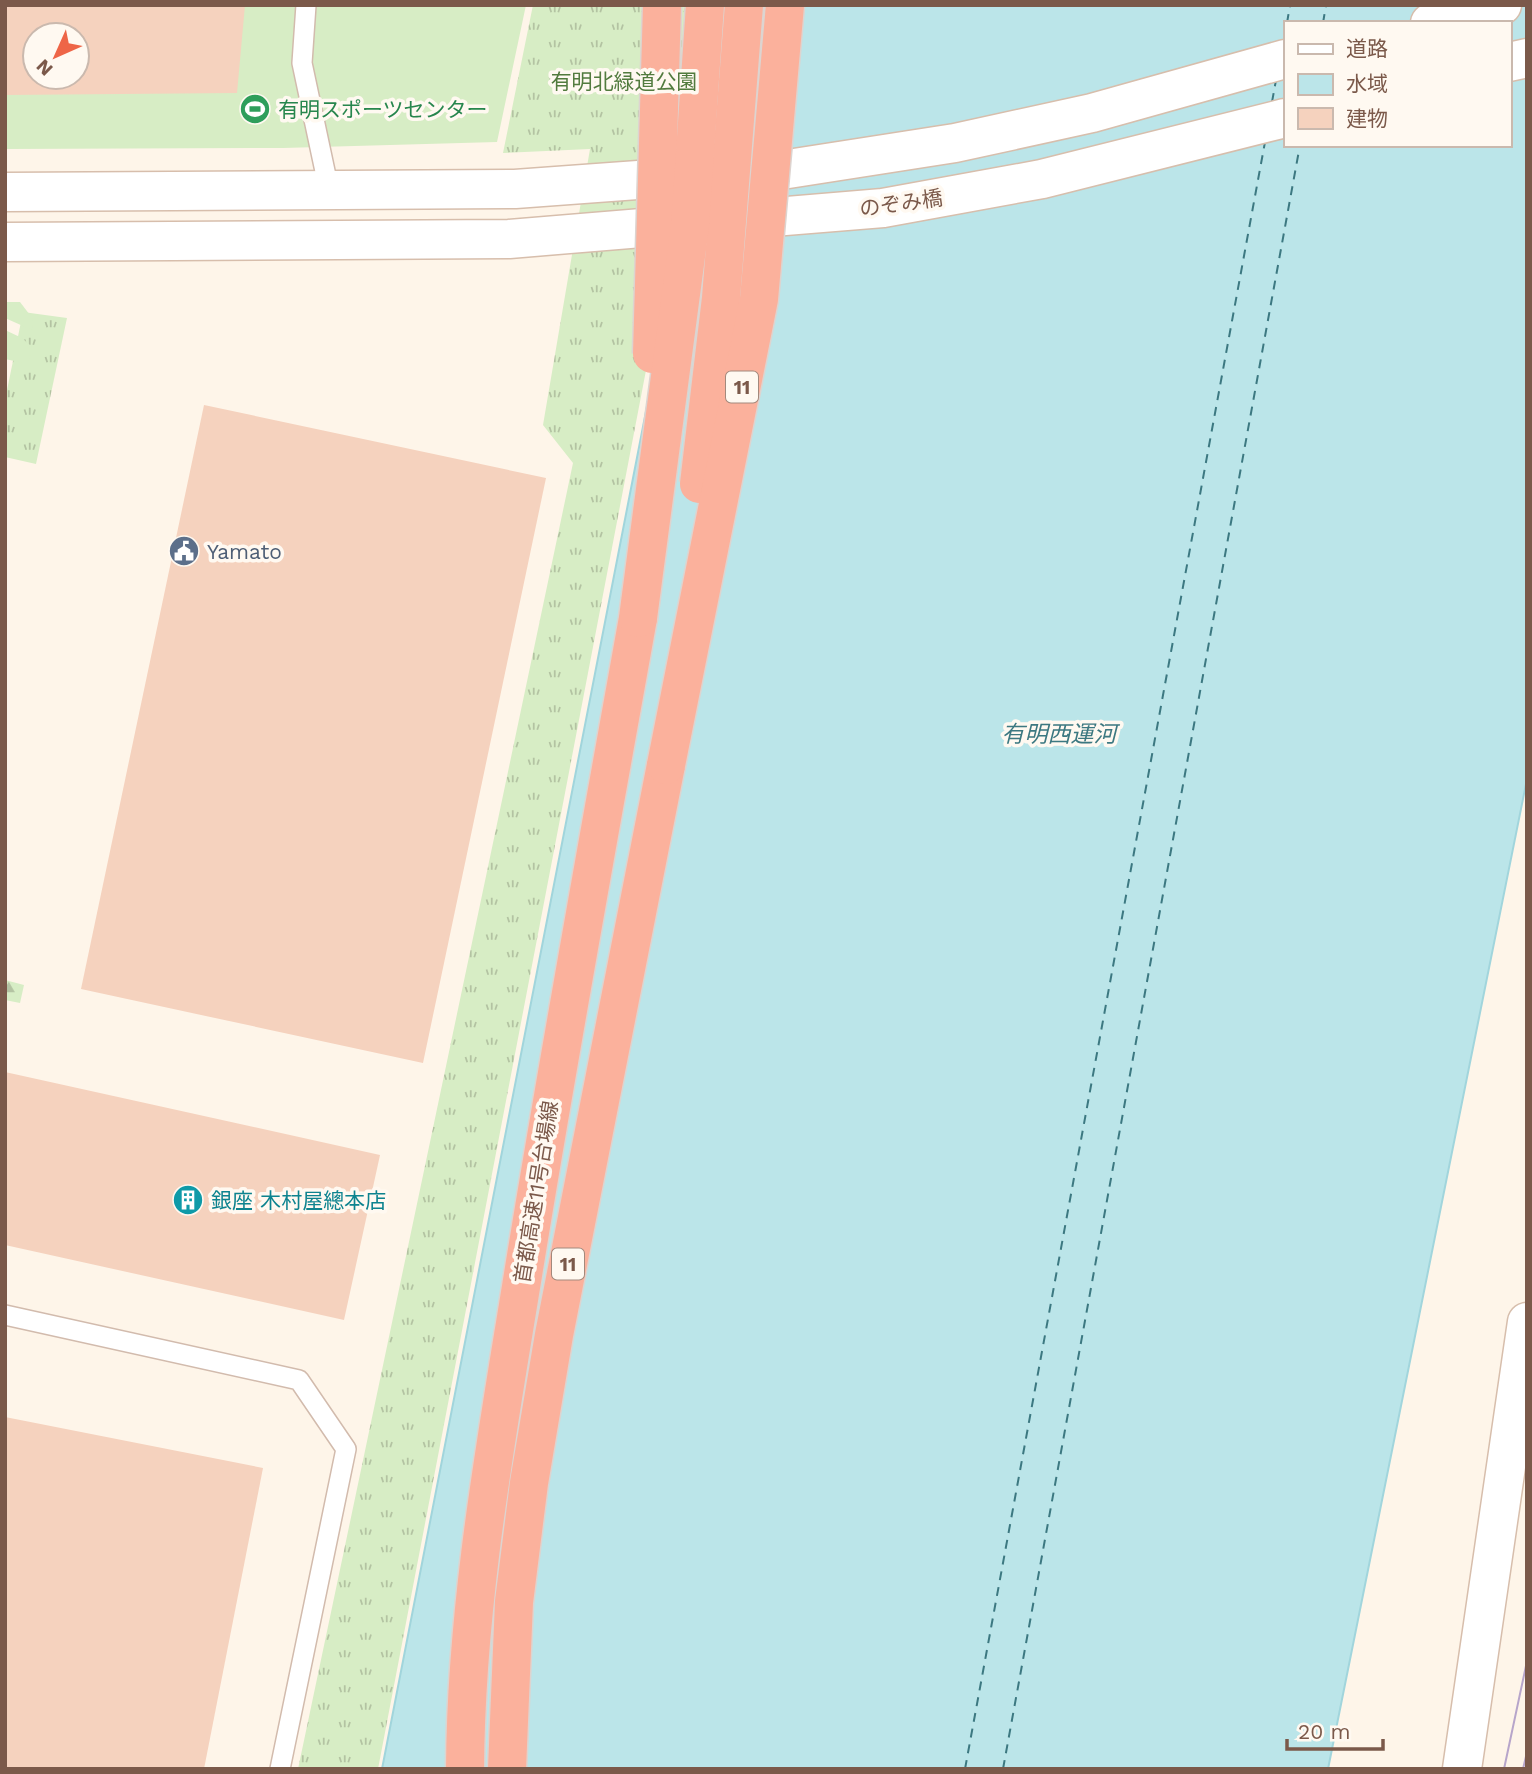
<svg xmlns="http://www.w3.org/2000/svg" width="1532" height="1774" font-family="'Work Sans','Noto Sans JP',sans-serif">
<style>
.grass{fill:url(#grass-tufts)}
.forest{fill:url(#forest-firs)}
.garden{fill:#d7edc5;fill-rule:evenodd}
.water{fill:#bbe5e9;stroke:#a1d5dc;stroke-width:2;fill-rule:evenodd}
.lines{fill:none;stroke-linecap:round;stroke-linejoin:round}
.ferry{stroke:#3c7881;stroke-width:2;stroke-dasharray:9 7;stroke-linecap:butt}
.building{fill:#f5d2be;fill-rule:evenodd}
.lane-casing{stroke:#d2bbad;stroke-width:22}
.secondary-casing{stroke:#d7beac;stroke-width:41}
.highway-casing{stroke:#ddd4d0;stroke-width:41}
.lane{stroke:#fff;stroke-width:19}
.secondary{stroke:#fff;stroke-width:38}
.highway{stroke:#fbb19c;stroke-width:38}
.tram{stroke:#b7a5ca;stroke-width:2}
.highway-bridge-casing{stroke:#ddd4d0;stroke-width:41;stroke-linecap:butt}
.highway-bridge{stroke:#fbb19c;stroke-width:38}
.labels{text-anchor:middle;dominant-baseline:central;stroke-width:7;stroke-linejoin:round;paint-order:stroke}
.shield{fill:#fff9f1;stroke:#a3897c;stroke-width:2}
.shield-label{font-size:19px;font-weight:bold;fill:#7b594a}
.park-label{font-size:21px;fill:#527b3e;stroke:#fff9f1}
.leisure-label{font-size:21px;fill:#27864d;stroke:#fff9f1;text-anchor:start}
.street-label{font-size:21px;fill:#7b594a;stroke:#fff9f1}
.service-label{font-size:21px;fill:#4e5e75;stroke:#fff9f1;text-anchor:start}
.culture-label{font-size:21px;fill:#0d838f;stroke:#fff9f1;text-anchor:start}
.water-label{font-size:23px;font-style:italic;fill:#3c7881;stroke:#fff9f1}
</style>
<defs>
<pattern id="grass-tufts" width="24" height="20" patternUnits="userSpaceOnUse" patternTransform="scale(1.75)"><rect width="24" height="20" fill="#d7edc5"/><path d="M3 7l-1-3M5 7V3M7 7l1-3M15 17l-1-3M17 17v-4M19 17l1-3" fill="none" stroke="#b3c3a2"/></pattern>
<pattern id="forest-firs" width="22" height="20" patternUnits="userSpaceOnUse" patternTransform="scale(1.75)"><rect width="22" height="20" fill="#d7edc5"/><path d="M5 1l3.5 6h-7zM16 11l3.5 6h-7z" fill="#b3c3a2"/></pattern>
</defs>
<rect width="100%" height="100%" fill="#fef5e9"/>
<g class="grass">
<polygon points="533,5 716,5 378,1769 298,1769 573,463 543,425 590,149 503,153"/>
<polygon points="23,312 67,318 36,464 5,457 5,400"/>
</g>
<polygon class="forest" points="5,980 24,985 20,1003 5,1000"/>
<g class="garden">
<path d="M5,5H526L497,142L283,148L5,149ZM35,35H77V77H35Z"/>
<polygon points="5,302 20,302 33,319 32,330 5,318"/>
<polygon points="5,330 22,338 32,347 28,364 5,359"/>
</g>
<path class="water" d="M725,5H1527V779L1328,1769H382ZM1285,23H1509V145H1285Z"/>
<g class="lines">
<g class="ferry">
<polyline points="1287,23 1290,5"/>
<polyline points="1323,23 1326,5"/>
<polyline points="1284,40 1285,31"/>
<polyline points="1272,102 1276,80"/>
<polyline points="965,1769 1265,142"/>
<polyline points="1003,1769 1300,145"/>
</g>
</g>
<g class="building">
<path d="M5,5H245L237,93L5,95ZM35,35H77V77H35Z"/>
<polygon points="204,405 546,478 423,1063 81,989"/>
<polygon points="5,1072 380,1155 344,1320 5,1245"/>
<polygon points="5,1417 263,1468 204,1769 5,1769"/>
</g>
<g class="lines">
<g class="lane-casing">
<g id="lane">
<polyline points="306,5 302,63 329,190"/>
<polyline points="5,1315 299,1380 346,1449 280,1769"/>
</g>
</g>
<g class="secondary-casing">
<g id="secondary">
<polyline points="1430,23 1502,5"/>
<polyline points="1509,62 1527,58"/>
<polyline points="5,192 515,189 788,169 955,143 1092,113 1285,59"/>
<polyline points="5,242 509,239 883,208 1042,179 1285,118"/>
<polyline points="1462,1769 1527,1322"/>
</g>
</g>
<g class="highway-casing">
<g id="highway">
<path d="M465,1769C466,1606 495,1447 521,1287C557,1064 598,841 638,618"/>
<polyline points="507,1769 514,1602 529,1483 554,1335 666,765"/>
</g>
</g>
<use href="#lane" class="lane"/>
<use href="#secondary" class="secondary"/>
<use href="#highway" class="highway"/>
<g class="tram">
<polyline points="1504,1769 1527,1661"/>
<polyline points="1523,1769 1527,1752"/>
</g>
<g class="highway-bridge-casing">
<g id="highway-bridge">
<polyline points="652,354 662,5"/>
<polyline points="699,484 721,298 744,5"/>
<polyline points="638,618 690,226 705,5"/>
<polyline points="666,765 759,299 785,5"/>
</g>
</g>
<use href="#highway-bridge" class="highway-bridge"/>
</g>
<defs>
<g id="stadium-disc" transform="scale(1.575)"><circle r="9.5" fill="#2e9e5b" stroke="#fff9f1"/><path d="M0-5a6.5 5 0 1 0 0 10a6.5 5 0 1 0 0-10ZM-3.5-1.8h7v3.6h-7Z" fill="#fff"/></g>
<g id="civic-disc" transform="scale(1.575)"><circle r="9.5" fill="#5c6f8a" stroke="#fff9f1"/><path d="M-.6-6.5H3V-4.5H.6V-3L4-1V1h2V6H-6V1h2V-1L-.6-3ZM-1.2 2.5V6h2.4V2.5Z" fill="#fff"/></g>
<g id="building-disc" transform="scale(1.575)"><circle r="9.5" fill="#0f9aa8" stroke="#fff9f1"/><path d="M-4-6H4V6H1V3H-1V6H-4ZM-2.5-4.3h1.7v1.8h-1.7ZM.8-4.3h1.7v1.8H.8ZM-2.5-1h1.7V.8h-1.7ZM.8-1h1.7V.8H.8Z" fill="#fff"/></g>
</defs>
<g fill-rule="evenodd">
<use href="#stadium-disc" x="255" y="109"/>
<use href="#civic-disc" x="184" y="551"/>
<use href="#building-disc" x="188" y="1200"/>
</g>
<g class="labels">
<g class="shield">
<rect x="726" y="371.5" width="32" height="31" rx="5"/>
<rect x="552" y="1248.5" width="32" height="31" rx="5"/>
</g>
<g class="shield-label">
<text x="742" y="387">11</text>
<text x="568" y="1264">11</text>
</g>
<g class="park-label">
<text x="624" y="81">有明北緑道公園</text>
</g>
<g class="leisure-label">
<text x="278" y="109">有明スポーツセンター</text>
</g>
<g class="street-label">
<text transform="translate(901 203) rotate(-8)">のぞみ橋</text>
<text transform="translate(536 1192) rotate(-81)">首都高速11号台場線</text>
</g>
<g class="service-label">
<text x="207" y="551">Yamato</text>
</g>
<g class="culture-label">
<text x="211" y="1200">銀座 木村屋總本店</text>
</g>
<g class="water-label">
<text x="1059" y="734">有明西運河</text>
</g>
</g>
<rect width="1532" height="1774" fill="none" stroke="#7b594a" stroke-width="14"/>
<rect x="1284" y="21" width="228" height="126" fill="#fff9f1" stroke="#cab9ae" stroke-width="2"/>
<rect x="1298" y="44" width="35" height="10" fill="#ffffff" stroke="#cab9ae" stroke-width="2"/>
<text x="1346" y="56" font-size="21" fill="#7b594a">道路</text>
<rect x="1298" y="74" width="35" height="21" fill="#bbe5e9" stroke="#cab9ae" stroke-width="2"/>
<text x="1346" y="91" font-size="21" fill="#7b594a">水域</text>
<rect x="1298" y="108" width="35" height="21" fill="#f5d2be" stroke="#cab9ae" stroke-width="2"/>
<text x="1346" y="126" font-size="21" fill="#7b594a">建物</text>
<g transform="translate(56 56) rotate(225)"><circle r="33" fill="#fff9f1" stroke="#cab9ae" stroke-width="2"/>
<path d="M0-5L12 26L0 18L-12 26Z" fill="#ee6547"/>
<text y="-10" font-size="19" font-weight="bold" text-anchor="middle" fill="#7b594a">N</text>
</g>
<path d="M1287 1739v10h96v-10" fill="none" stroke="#7b594a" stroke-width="3.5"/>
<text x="1298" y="1739" font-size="21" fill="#7b594a" stroke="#fff9f1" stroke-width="5" paint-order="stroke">20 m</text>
</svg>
